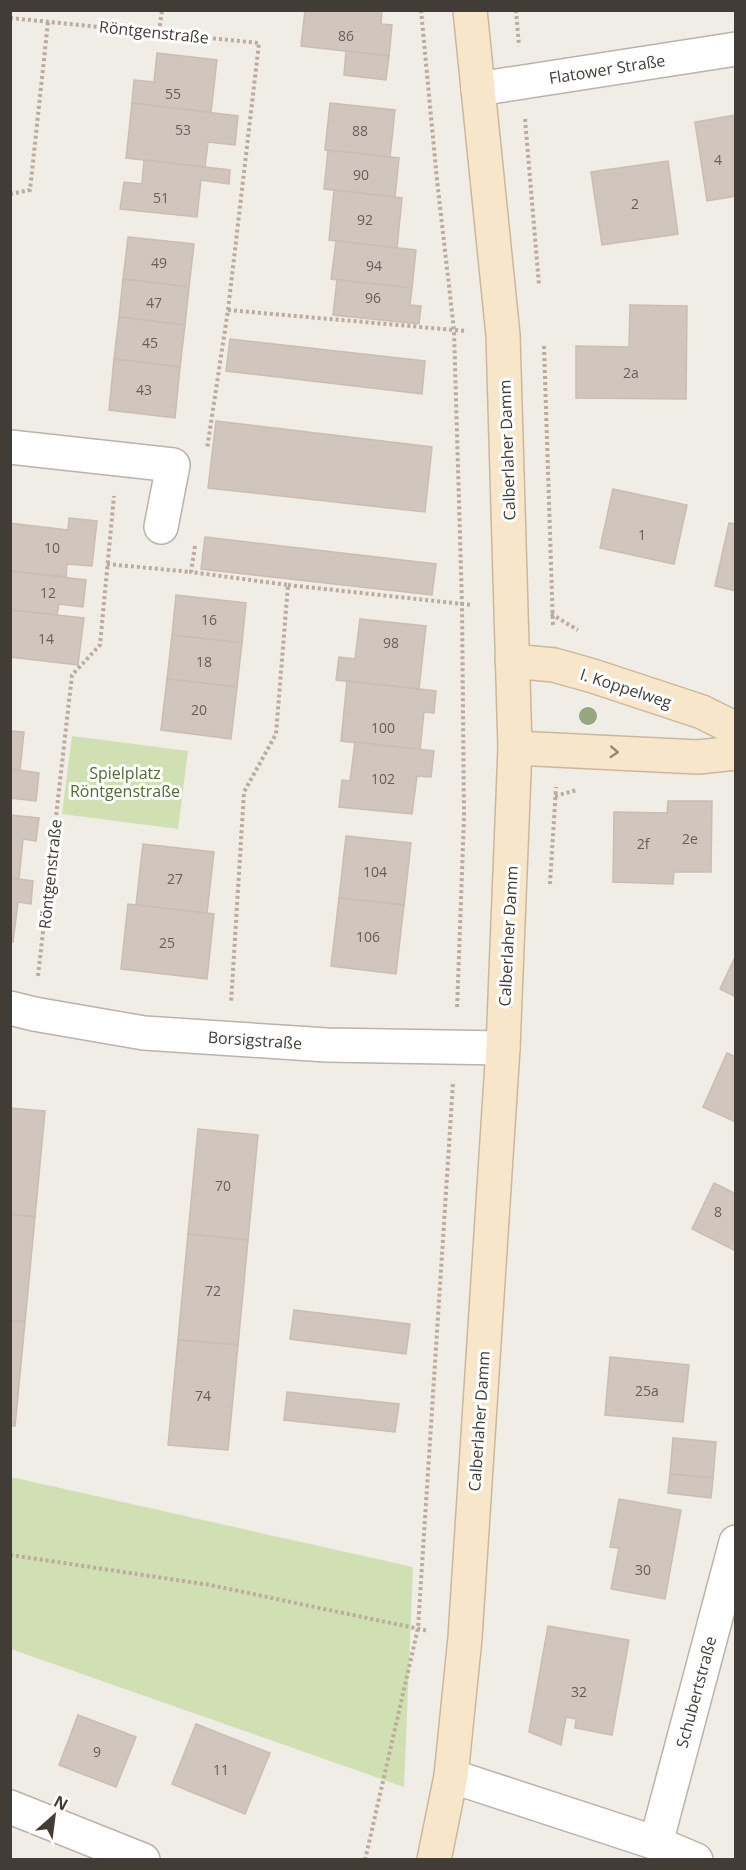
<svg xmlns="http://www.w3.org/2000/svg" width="746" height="1870" font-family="'Open Sans',sans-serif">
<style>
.green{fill:#d1e0b3}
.building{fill:#d1c6bd;stroke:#cabdb1;stroke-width:1.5}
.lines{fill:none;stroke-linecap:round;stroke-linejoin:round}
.street-casing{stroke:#bbb2aa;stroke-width:36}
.secondary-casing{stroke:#cbb89a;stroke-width:36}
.path{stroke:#bbac9d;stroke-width:4;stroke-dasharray:3 3;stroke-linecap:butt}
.street{stroke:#fff;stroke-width:33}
.secondary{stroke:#f7e6c9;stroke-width:33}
.tree{fill:#97a682}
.oneway{stroke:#938878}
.labels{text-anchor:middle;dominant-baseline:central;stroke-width:6;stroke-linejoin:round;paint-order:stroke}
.number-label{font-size:14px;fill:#665e58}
.street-label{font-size:16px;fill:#423c36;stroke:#fff}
.park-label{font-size:16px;fill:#4f6c31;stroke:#fff}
</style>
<rect width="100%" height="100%" fill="#f0ece6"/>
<g class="green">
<polygon points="72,736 188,751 178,829 62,814"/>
<polygon points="11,1477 413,1567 404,1787 11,1649"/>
</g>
<g class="building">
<polygon points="305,10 382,10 381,24 392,25 389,56 301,46"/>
<polygon points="346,51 389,56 386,80 344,75"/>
<polygon points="157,53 217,60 211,112 132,103 134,80 154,82"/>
<polygon points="132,103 238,116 235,145 208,142 205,167 126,158"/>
<polygon points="330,103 395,110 390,157 325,150"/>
<polygon points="736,115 736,196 707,201 695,122"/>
<polygon points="328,150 399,158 395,197 324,189"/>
<polygon points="144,160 230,170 229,184 201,180 197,217 120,209 124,182 142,184"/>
<polygon points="668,161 678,234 602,245 591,172"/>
<polygon points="334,190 402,198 397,248 329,240"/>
<polygon points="128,237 194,244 189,287 123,279"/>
<polygon points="336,241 416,250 412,288 331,279"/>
<polygon points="123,279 189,287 185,325 119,317"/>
<polygon points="337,280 412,288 410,305 421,306 419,324 333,315"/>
<polygon points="630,305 687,306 686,399 576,398 576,346 629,347"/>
<polygon points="119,317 185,325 180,367 114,359"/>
<polygon points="230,339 425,361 422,394 226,371"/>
<polygon points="114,359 180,367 175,418 109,410"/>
<polygon points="216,421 432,447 425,512 208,488"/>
<polygon points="613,489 687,505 674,564 600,548"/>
<polygon points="69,518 97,521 92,566 67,564 66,577 10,571 10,523 68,530"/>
<polygon points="729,523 736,524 736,591 715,586"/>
<polygon points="205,537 436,564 432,595 201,569"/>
<polygon points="10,571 86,580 83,607 59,604 57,615 10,610"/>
<polygon points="176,595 246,603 242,643 172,635"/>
<polygon points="10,610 84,618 78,665 10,657"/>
<polygon points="360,619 426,626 419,689 336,680 339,657 355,659"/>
<polygon points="172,635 242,643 237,687 167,679"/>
<polygon points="167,679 237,687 231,739 161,730"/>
<polygon points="347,681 436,691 434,713 424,712 420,750 341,741"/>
<polygon points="10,731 24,732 20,770 10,769"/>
<polygon points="355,742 434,751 431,777 417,776 412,814 339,807 342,780 350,781"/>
<polygon points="10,769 39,773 36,801 10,798"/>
<polygon points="668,801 712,801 711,872 674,872 673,884 613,882 614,812 667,813"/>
<polygon points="10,815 39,818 36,841 23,839 19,879 10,878"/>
<polygon points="346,836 411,843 404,905 339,898"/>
<polygon points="143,844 214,852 207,913 136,905"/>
<polygon points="10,878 33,881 31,904 18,902 13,942 10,942"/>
<polygon points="339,898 404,905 396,974 331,966"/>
<polygon points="128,904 214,914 207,979 121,969"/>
<polygon points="736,955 736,997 720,989"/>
<polygon points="727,1053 736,1057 736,1122 703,1107"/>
<polygon points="10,1108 45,1111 35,1217 10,1214"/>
<polygon points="198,1129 258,1135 248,1240 188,1234"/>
<polygon points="714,1183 736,1194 736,1251 692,1229"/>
<polygon points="10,1214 35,1217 25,1322 10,1320"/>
<polygon points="188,1234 248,1240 238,1345 178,1340"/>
<polygon points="294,1310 410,1324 406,1354 290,1339"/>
<polygon points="10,1320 25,1322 15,1426 10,1426"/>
<polygon points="178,1340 238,1345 228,1450 168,1445"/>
<polygon points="610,1357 689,1365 683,1422 605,1415"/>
<polygon points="287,1392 399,1404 395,1432 284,1420"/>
<polygon points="673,1438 716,1442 713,1478 670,1474"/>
<polygon points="670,1474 713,1478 711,1498 668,1493"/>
<polygon points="619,1499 681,1510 665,1599 611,1589 619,1548 610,1547"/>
<polygon points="548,1626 629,1640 612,1735 575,1728 576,1719 566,1717 561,1745 529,1732"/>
<polygon points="78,1715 136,1737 116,1787 59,1765"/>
<polygon points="196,1724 270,1753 245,1814 172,1784"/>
</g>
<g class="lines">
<g class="street-casing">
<g id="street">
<polyline points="478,89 736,49"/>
<polyline points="10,447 173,465 161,527"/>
<polyline points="10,1008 34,1014 144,1033 327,1045 503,1048"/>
<polyline points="451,1776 656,1843 696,1860"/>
<polyline points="10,1807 143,1860"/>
<polyline points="656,1843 736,1542"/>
</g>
</g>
<g class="secondary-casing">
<g id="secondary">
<polyline points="512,661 554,665 593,676 702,712 736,729"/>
<polyline points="515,748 698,757 736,753"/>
<polyline points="434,1860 451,1776 465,1638 503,1048 515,748 503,335 470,10"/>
</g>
</g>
<g class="path">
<polyline points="421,10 437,180 454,330 462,605 464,817 457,1010"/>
<polyline points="516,10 519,46"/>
<polyline points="10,18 259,43 228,310 207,449"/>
<polyline points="159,32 162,10"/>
<polyline points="525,119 539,285"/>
<polyline points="10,194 30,190 48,22"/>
<polyline points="228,310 466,331"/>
<polyline points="544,346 553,626"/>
<polyline points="195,546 191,572 288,585 276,734 244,792 231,1003"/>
<polyline points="107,564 191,572"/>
<polyline points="288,585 472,605"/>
<polyline points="551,614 578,630"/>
<polyline points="555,796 577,790"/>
<polyline points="550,884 556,787"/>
<polyline points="38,976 72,675 100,645 114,496"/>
<polyline points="10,1555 210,1585 429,1631"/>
<polyline points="365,1860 418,1628 453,1083"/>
</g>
<use href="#street" class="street"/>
<use href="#secondary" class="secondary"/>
</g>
<circle class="tree" cx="588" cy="716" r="9"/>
<defs><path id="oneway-chevron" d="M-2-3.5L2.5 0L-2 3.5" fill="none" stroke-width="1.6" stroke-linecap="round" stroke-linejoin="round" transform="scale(1.5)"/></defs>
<use class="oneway" href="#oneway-chevron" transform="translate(614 752) rotate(3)"/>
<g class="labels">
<g class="number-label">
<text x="346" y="35">86</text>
<text x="173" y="93">55</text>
<text x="183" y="129">53</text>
<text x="360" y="130">88</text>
<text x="718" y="159">4</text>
<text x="361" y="174">90</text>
<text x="161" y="197">51</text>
<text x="635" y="203">2</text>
<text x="365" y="219">92</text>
<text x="159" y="262">49</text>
<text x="374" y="265">94</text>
<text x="373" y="297">96</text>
<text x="154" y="302">47</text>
<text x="150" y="342">45</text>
<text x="631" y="372">2a</text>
<text x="144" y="389">43</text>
<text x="642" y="534">1</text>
<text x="52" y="547">10</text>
<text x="48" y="592">12</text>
<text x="209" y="619">16</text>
<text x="46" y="638">14</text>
<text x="391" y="642">98</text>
<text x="204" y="661">18</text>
<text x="199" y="709">20</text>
<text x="383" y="727">100</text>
<text x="383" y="778">102</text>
<text x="690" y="838">2e</text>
<text x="643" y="843">2f</text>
<text x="375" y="871">104</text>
<text x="175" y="878">27</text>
<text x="368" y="936">106</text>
<text x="167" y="942">25</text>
<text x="223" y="1185">70</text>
<text x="718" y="1211">8</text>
<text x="213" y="1290">72</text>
<text x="647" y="1390">25a</text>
<text x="203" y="1395">74</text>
<text x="643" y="1569">30</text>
<text x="579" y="1691">32</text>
<text x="97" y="1751">9</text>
<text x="221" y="1769">11</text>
</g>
<g class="street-label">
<text transform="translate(154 32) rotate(6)">Röntgenstraße</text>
<text transform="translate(607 69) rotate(-9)">Flatower Straße</text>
<text transform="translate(507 450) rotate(-92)">Calberlaher Damm</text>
<text transform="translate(626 688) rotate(18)">I. Koppelweg</text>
<text transform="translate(50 874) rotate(-84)">Röntgenstraße</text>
<text transform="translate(508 936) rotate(-87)">Calberlaher Damm</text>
<text transform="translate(255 1040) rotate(4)">Borsigstraße</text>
<text transform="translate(479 1421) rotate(-86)">Calberlaher Damm</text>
<text transform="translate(696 1692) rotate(-75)">Schubertstraße</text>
</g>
<g class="park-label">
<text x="125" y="773">Spielplatz<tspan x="125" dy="18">Röntgenstraße</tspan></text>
</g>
</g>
<rect width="746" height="1870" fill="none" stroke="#423c36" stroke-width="24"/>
<g transform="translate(54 1816) rotate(28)" stroke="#ffffff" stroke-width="4.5" paint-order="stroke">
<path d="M0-4.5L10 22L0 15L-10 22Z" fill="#423c36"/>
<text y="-9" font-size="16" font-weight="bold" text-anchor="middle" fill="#423c36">N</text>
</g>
</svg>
